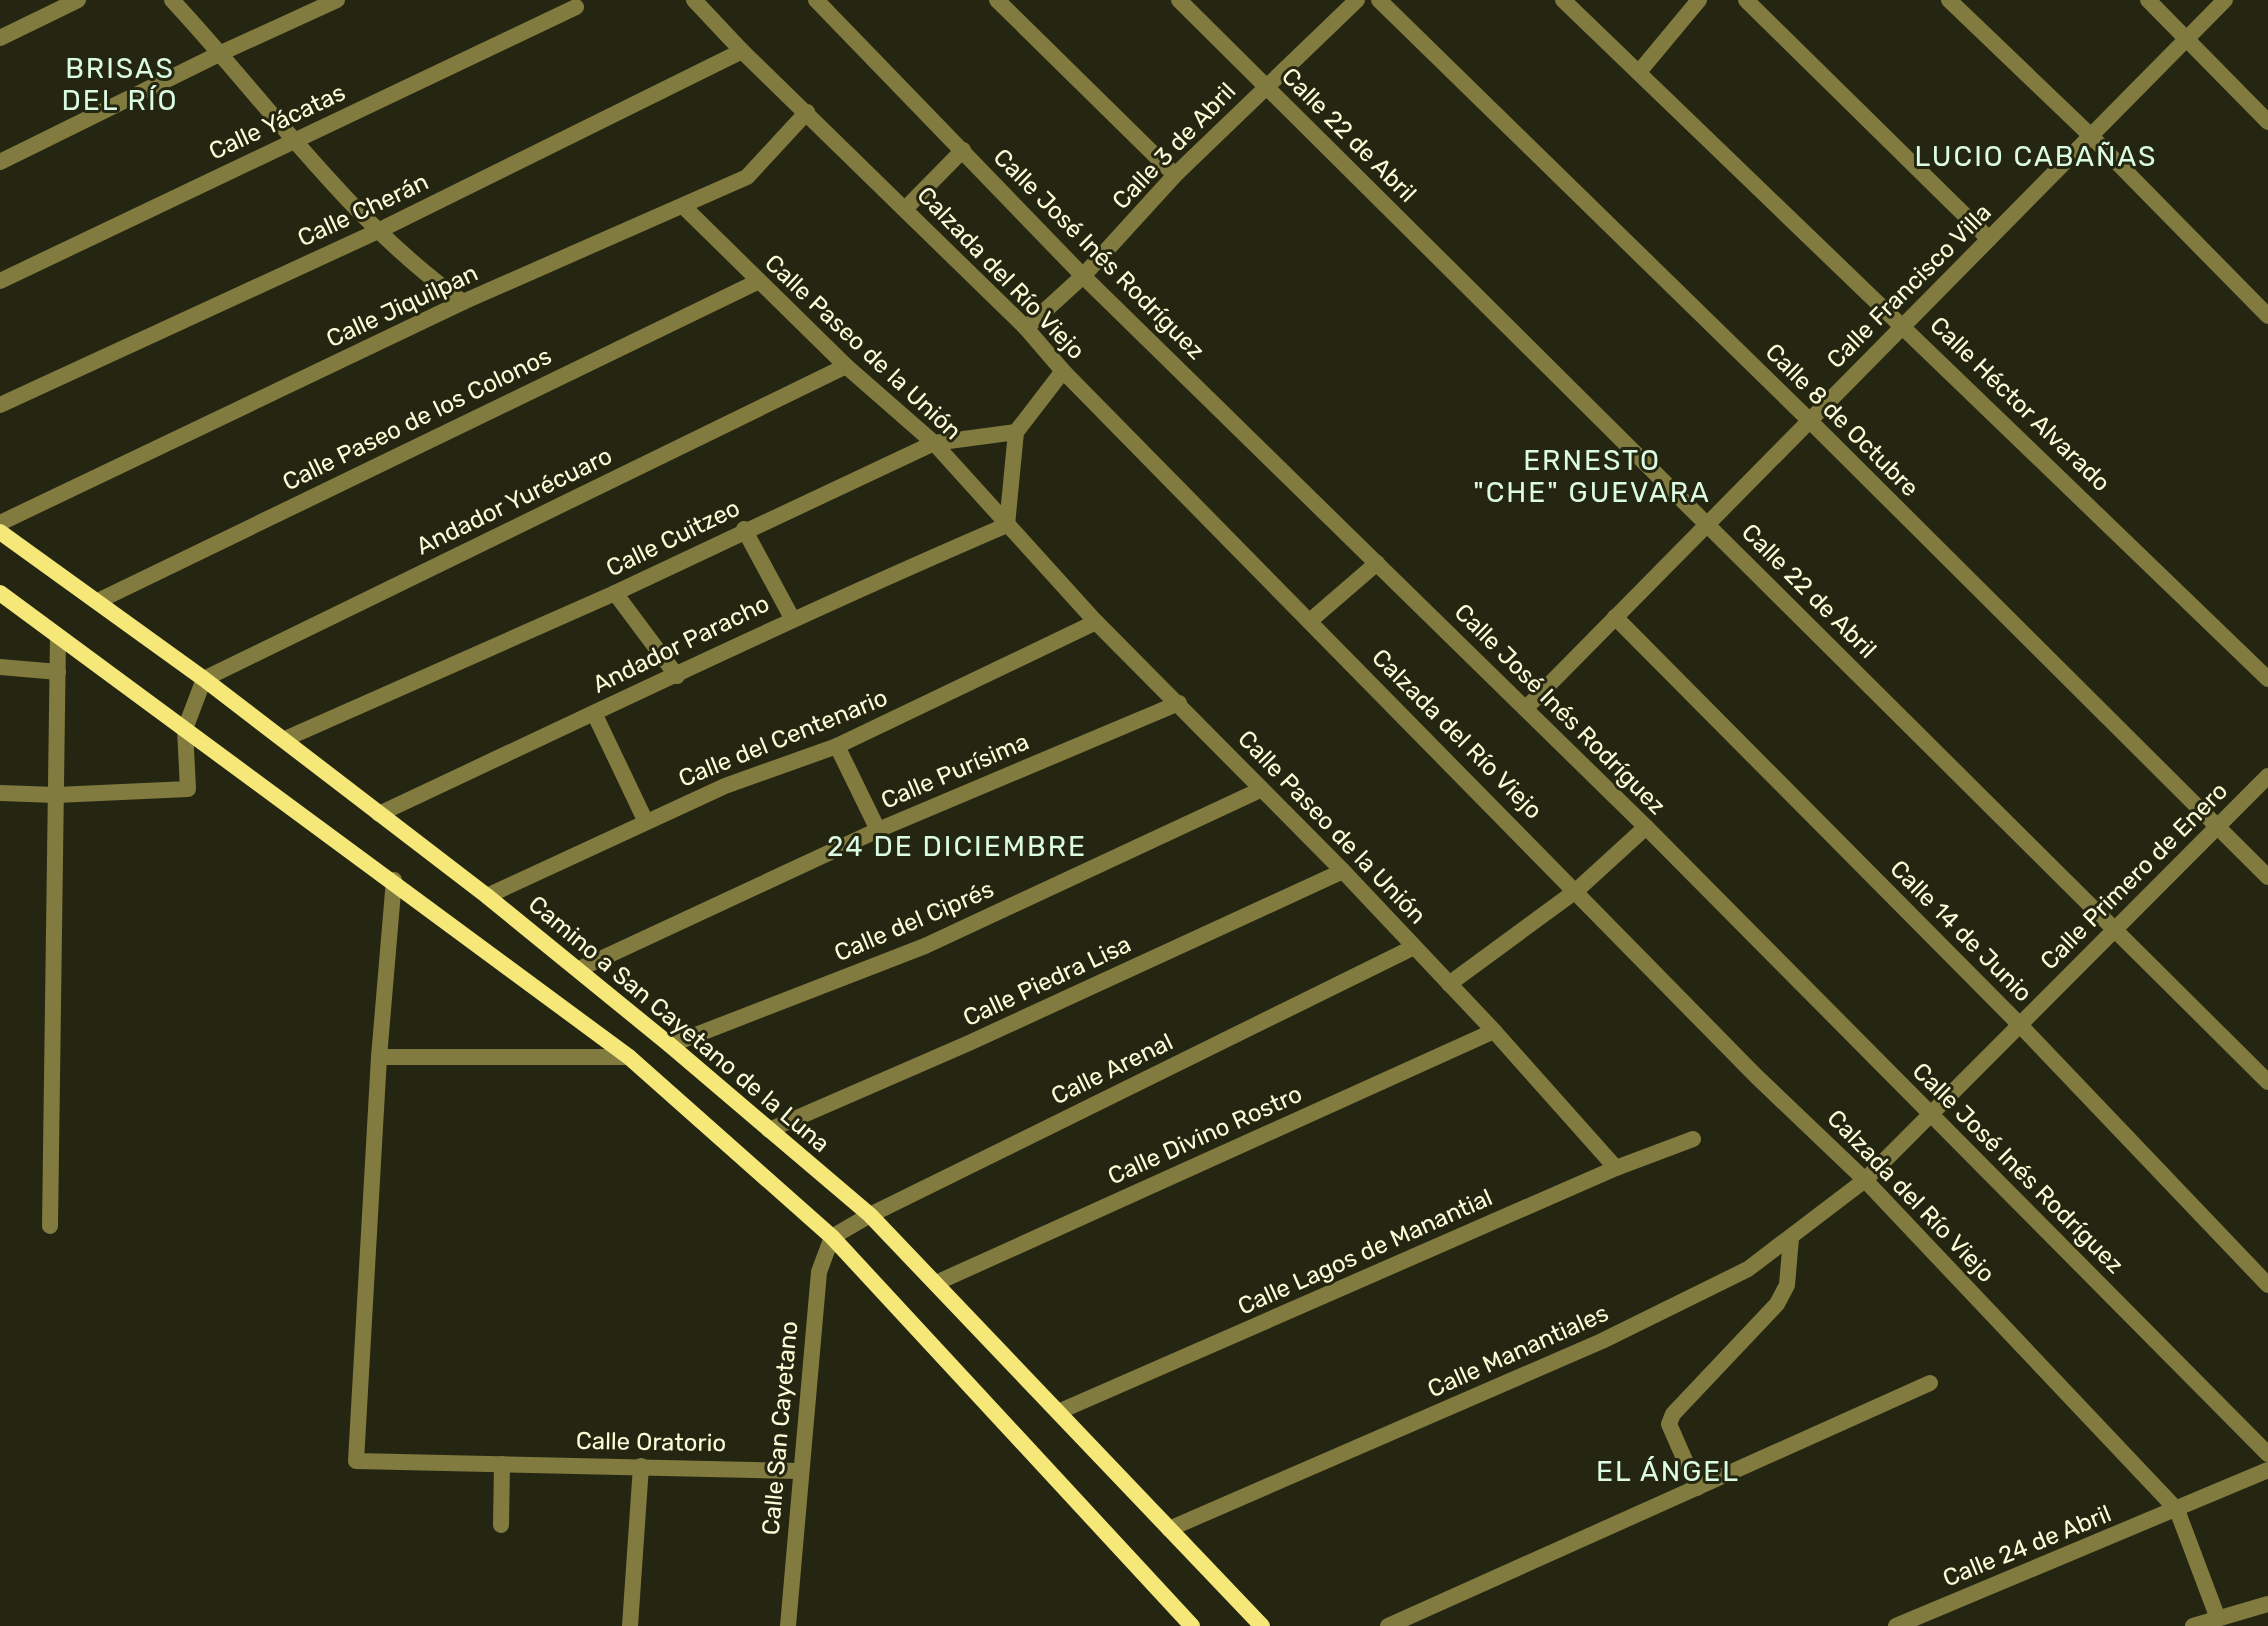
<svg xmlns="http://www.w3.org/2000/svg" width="2268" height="1626" font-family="Rubik,sans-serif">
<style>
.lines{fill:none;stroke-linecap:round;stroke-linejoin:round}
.street{stroke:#817b40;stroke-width:16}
.secondary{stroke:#f5e878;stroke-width:16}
.labels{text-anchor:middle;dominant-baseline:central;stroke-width:6;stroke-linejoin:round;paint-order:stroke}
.street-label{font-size:24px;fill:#fcfcd9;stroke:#252611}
.quarter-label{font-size:28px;letter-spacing:2px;fill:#dbfce3;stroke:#252611}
</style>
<rect width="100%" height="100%" fill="#252611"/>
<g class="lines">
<g class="street">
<path d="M172,0C267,102 348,220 463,302"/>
<polyline points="694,0 742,51 1026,328 1063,371 1756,1076 1865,1180 2162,1494 2177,1510 2217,1616"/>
<polyline points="816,0 1083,276 1646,827 2268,1454"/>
<polyline points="997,0 1175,175"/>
<polyline points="1179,0 2268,1082"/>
<polyline points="1379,0 1809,420 2268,877"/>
<polyline points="1563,0 2268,679"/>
<polyline points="1746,0 1989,239"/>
<polyline points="1949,0 2091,136 2268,316"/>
<polyline points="2148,0 2268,122"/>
<polyline points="0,38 78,0"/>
<polyline points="1639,72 1699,0"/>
<polyline points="0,162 221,53 337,0"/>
<polyline points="683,206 846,366 934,443 1096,622 1343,871 1494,1031 1616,1168"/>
<polyline points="905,209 963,150"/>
<polyline points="0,281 576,7"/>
<polyline points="1026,328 1083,276 1175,175 1357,0"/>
<polyline points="0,405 378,231 742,51"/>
<polyline points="0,523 463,302 747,177 807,112"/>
<polyline points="744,529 792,618"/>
<polyline points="615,593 677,676"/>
<polyline points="98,601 757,282"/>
<polyline points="1615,617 2020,1025 2268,1285"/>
<polyline points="1311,620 1377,563"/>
<polyline points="0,667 58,672"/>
<polyline points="1526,708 2225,0"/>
<polyline points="594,713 646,822"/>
<polyline points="285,739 615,593 934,443 1016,432 1063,371"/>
<polyline points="837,746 878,830"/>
<polyline points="0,793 56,795 188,789 185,729 204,679 846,366"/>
<path d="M379,814C588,716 795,616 1007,525L1016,432"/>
<polyline points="394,880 379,1057 356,1461 799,1471"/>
<polyline points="487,896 725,786 837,746 1096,622"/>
<polyline points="579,969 878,830 1179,703"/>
<polyline points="1449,984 1577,890 1646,827"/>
<polyline points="670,1045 925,946 1260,790"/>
<polyline points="379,1057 629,1057"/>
<polyline points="769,1130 969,1043 1343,871"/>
<polyline points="50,1226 58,637"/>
<polyline points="936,1283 1494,1031"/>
<polyline points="1058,1412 1616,1168 1693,1139"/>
<polyline points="1697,1488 1669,1424 1673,1414 1777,1304 1787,1285 1791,1238"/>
<polyline points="501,1525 502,1464"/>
<polyline points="1169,1529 1602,1341 1748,1269 1865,1180 2268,776"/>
<polyline points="630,1626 641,1466"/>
<polyline points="788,1626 819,1272 832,1237 870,1215 1414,947"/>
<polyline points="1388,1626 1930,1383"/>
<polyline points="1896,1626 2268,1470"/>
<polyline points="2193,1626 2268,1604"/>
</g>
<g class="secondary">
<polyline points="0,532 204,679 487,896 670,1045 870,1215 1262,1626"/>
<polyline points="0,593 629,1057 832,1237 1192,1626"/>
</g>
</g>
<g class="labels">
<g class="street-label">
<text transform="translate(277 122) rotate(-25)">Calle Yácatas</text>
<text transform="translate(1349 135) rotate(45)">Calle 22 de Abril</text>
<text transform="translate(1174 146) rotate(-46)">Calle 3 de Abril</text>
<text transform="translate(363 210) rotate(-25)">Calle Cherán</text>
<text transform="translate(1099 254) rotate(45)">Calle José Inés Rodríguez</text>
<text transform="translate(1001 273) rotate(46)">Calzada del Río Viejo</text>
<text transform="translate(1909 286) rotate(-45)">Calle Francisco Villa</text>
<text transform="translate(402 306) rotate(-25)">Calle Jiquilpan</text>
<text transform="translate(863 347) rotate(43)">Calle Paseo de la Unión</text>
<text transform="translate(2020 404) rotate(44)">Calle Héctor Alvarado</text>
<text transform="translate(417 419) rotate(-26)">Calle Paseo de los Colonos</text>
<text transform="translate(1842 420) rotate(45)">Calle 8 de Octubre</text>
<text transform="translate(514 501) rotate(-26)">Andador Yurécuaro</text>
<text transform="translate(673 538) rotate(-26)">Calle Cuitzeo</text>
<text transform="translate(1809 591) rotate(45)">Calle 22 de Abril</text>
<text transform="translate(681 644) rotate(-26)">Andador Paracho</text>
<text transform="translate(1560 709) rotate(45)">Calle José Inés Rodríguez</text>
<text transform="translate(1457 734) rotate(45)">Calzada del Río Viejo</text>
<text transform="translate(783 738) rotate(-22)">Calle del Centenario</text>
<text transform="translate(955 771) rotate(-23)">Calle Purísima</text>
<text transform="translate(1332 827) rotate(46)">Calle Paseo de la Unión</text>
<text transform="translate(2134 876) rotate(-45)">Calle Primero de Enero</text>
<text transform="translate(914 921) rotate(-23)">Calle del Ciprés</text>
<text transform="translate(1961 931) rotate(45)">Calle 14 de Junio</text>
<text transform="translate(1047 981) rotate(-25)">Calle Piedra Lisa</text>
<text transform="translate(679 1024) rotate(40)">Camino a San Cayetano de la Luna</text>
<text transform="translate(1112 1069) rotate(-26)">Calle Arenal</text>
<text transform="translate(1205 1135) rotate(-24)">Calle Divino Rostro</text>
<text transform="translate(2018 1168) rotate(45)">Calle José Inés Rodríguez</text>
<text transform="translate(1911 1196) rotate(46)">Calzada del Río Viejo</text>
<text transform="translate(1365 1252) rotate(-24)">Calle Lagos de Manantial</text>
<text transform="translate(1518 1351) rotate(-24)">Calle Manantiales</text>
<text transform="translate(780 1428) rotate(-85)">Calle San Cayetano</text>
<text transform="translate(651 1442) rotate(1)">Calle Oratorio</text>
<text transform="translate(2027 1546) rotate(-22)">Calle 24 de Abril</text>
</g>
<g class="quarter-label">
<text x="120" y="68">BRISAS<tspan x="120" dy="32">DEL RÍO</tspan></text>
<text x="2036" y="156">LUCIO CABAÑAS</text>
<text x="1592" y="460">ERNESTO<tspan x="1592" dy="32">"CHE" GUEVARA</tspan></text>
<text x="957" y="846">24 DE DICIEMBRE</text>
<text x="1668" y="1471">EL ÁNGEL</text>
</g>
</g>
</svg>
